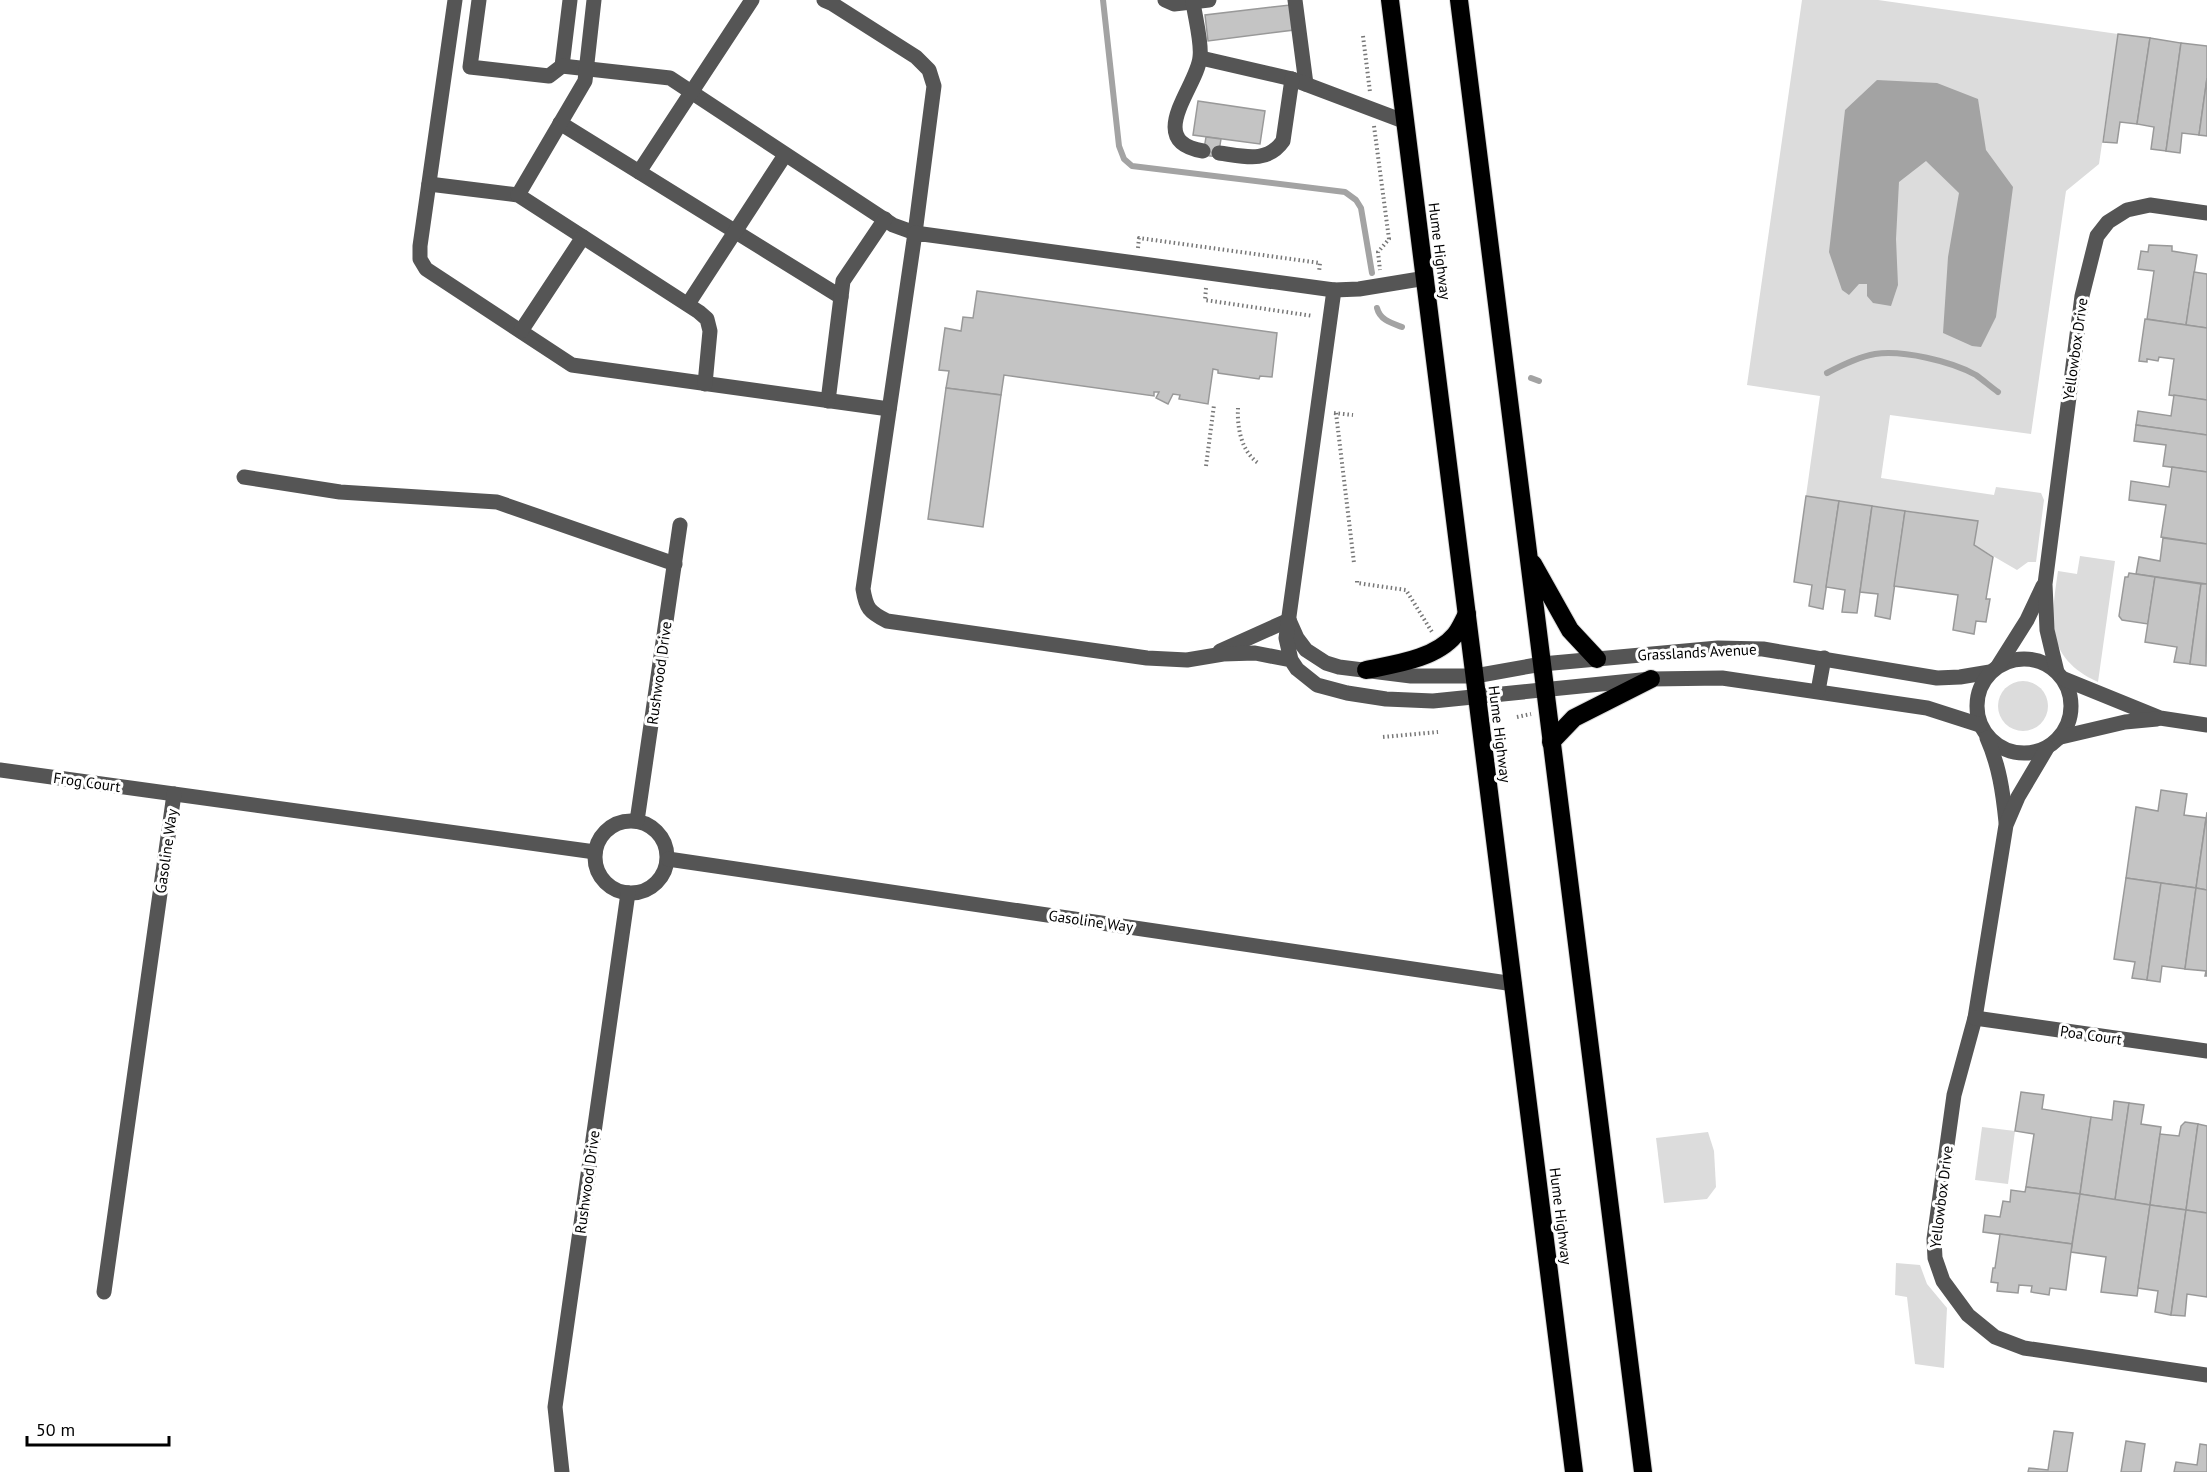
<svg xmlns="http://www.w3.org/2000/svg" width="2207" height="1472" font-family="'PT Sans',sans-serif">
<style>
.green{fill:#dcdcdc}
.water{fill:#a3a3a3}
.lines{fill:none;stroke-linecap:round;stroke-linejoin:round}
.stream{stroke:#a3a3a3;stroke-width:6}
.building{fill:#c4c4c4;stroke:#999;stroke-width:1.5}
.highway-casing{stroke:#dbdbdb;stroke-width:20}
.path{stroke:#777;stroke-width:4;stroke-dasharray:1.5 3;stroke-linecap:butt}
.minor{stroke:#555;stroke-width:15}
.highway{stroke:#000;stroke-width:18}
.labels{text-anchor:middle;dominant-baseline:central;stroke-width:6;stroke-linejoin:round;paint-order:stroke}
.street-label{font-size:15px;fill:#000;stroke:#fff}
</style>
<rect width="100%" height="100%" fill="#fff"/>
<g class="green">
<polygon points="1802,0 1878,0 2118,34 2099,164 2066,191 2031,434 1890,415 1881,478 1994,495 1996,487 2041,493 2044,500 2036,562 2028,562 2017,570 1974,545 1977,521 1806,496 1820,396 1747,385"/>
<path d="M2080,556L2115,561L2098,682C2044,657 2051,620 2058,571L2077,574Z"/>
<circle cx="2023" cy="706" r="25"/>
<polygon points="1982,1127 2015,1131 2008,1184 1975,1180"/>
<polygon points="1708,1132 1714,1151 1716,1187 1707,1199 1664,1203 1656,1138"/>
<polygon points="1896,1263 1920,1265 1927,1284 1947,1308 1944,1368 1915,1364 1907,1297 1895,1295"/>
</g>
<polygon class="water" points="1877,80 1937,83 1978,99 1986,150 2013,187 1996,317 1981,347 1972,346 1943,333 1948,257 1959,193 1926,161 1899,182 1896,239 1898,285 1891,306 1873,303 1867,296 1867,284 1859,284 1849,295 1842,290 1829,252 1845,110"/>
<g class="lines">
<g class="stream">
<polyline points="1103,0 1119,146 1124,159 1132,166 1345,192 1356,200 1361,208 1372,273"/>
<path d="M1377,308C1380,320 1391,323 1402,327"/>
<path d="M1827,373C1842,365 1858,357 1875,354C1903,350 1951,361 1976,375C1983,380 1991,387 1998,392"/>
<polyline points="1531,378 1539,381"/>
</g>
</g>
<g class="building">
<polygon points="1290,5 1294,30 1208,41 1205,15"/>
<polygon points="2118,34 2150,38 2137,124 2120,122 2117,143 2103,142"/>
<polygon points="2150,38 2181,43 2166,151 2151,149 2154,127 2137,124"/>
<polygon points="2181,43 2207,46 2207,78 2199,135 2182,133 2180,153 2166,151"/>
<polygon points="2207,78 2207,136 2199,135"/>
<polygon points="1198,101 1265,111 1260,144 1193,135"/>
<polygon points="1206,137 1221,139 1218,157 1203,155"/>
<polygon points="2149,245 2172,246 2172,251 2197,255 2186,325 2147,319 2154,271 2138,269 2141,251 2148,252"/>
<polygon points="2194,272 2207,274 2207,328 2186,325"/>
<polygon points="977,291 1277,333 1272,377 1260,376 1259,379 1218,373 1218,370 1213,369 1208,404 1179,399 1180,395 1173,394 1168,404 1156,398 1159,392 1154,392 1154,396 1004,375 1001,395 946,388 949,371 939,370 945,328 961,331 963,317 973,318"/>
<polygon points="2145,319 2207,328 2207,400 2169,395 2174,359 2159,357 2158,361 2147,359 2147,362 2139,361"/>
<polygon points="946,388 1001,395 983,527 928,519"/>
<polygon points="2174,395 2207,400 2207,435 2136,425 2138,411 2171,416"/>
<polygon points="2136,425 2207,435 2207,472 2163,466 2166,445 2134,441"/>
<polygon points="2172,467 2207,472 2207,544 2161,537 2166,505 2129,500 2131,481 2169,487"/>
<polygon points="1806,496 1839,501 1823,609 1809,606 1812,585 1794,582"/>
<polygon points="1839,501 1872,506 1857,613 1842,612 1845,590 1826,587"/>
<polygon points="1872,506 1905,511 1890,619 1875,616 1878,594 1860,592"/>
<polygon points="1905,511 1978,521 1974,545 1993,557 1986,599 1990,599 1986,622 1976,621 1974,634 1953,630 1958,595 1894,586"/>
<polygon points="2163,538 2207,544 2207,584 2136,574 2139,557 2160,561"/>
<polygon points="2129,573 2155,577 2148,624 2122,620 2119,616 2125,577 2128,577"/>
<polygon points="2155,577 2201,584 2190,664 2174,662 2177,647 2145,642"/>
<polygon points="2201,584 2207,584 2206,666 2190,664"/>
<polygon points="2161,790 2187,794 2184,815 2206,818 2196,888 2126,878 2136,807 2158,811"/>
<polygon points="2207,812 2207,890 2196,888"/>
<polygon points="2126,878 2161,883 2147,980 2132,978 2135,962 2114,959"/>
<polygon points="2161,883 2196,888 2185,969 2162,966 2160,982 2147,980"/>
<polygon points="2196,888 2207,890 2207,976 2205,976 2206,971 2185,969"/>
<polygon points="2021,1092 2044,1095 2042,1109 2091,1117 2080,1194 2026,1187 2034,1134 2015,1131"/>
<polygon points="2114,1101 2129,1103 2115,1200 2080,1194 2091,1117 2112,1120"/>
<polygon points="2129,1103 2144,1105 2141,1124 2161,1127 2150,1205 2115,1200"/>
<polygon points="2185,1122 2198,1124 2186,1210 2150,1205 2160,1134 2179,1136 2181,1126"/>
<polygon points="2198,1124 2207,1126 2207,1213 2186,1210"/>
<polygon points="2026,1187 2080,1194 2072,1244 1983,1232 1985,1215 2000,1217 2003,1201 2010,1202 2011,1190 2025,1192"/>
<polygon points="2080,1194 2150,1205 2137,1296 2101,1292 2106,1257 2071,1252"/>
<polygon points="2150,1205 2186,1210 2171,1315 2155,1312 2158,1291 2138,1288"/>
<polygon points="2186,1210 2207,1213 2207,1297 2187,1294 2185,1316 2171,1315"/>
<polygon points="2000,1234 2072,1244 2066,1290 2050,1288 2049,1295 2031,1292 2032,1286 2019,1285 2018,1293 1997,1291 1998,1283 1991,1282 1993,1268 1995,1268"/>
<polygon points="2054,1431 2073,1433 2067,1472 2028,1472 2029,1468 2048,1470"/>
<polygon points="2126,1441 2145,1444 2141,1472 2121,1472"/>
<polygon points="2200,1444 2207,1445 2207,1472 2174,1472 2176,1462 2197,1465"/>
</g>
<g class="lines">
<g class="highway-casing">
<g id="highway">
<polyline points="1390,0 1574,1472"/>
<polyline points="1459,0 1643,1472"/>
<polyline points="1533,564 1570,630 1597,659"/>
<path d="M1366,670C1395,664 1435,659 1455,635C1460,629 1463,621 1467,614"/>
<polyline points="1551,742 1574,718 1651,679"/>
</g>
</g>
<g class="path">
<polyline points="1363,36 1370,92"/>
<polyline points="1374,126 1389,239 1378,252 1380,270"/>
<polyline points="1138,248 1139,238 1320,263 1319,272"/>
<polyline points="1206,288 1205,300 1313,316"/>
<path d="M1238,408C1237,427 1241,451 1258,463"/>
<polyline points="1334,413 1353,415"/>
<polyline points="1336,413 1354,563"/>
<polyline points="1206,466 1214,405"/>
<polyline points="1357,581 1357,583 1406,590 1432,632"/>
<polyline points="1517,717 1531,714"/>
<polyline points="1383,737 1438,732"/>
</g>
<g class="minor">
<polyline points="455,0 420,246 420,259 426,269 572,365 889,409"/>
<polyline points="479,0 470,67 549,76 562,66 570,0"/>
<polyline points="1165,0 1174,4 1209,0"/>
<polyline points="1295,0 1306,84"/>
<path d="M1193,2C1195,17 1202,43 1200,57C1198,86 1143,141 1203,151"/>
<polyline points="1201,58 1292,79 1406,122"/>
<polyline points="562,66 670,78 893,225 915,233 934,86 929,70 916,57 831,3 824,0"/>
<polyline points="560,123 841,297"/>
<path d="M1219,153C1243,156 1267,164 1283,141L1292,79"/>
<polyline points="639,172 752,0"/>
<polyline points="429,184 518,195 699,312 707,319 710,331 705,384"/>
<polyline points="518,195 585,81 594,0"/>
<polyline points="1334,290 1359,289 1426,278"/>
<polyline points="688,304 785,155"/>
<polyline points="521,331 583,237"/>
<polyline points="828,401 843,281 885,219"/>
<polyline points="244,477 340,492 497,502 675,564"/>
<polyline points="1289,620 1297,638 1306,650 1326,663 1339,667 1411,676 1475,676 1542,664 1718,648 1763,649 1937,678 1960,677 1990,672"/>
<polyline points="1220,651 1289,620"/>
<circle cx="2024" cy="706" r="47"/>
<path d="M1291,660L1255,653L1223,654L1187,660L1147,658L887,621C869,612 866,608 863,589L915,233L1334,290L1286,638L1291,660L1297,669L1317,685L1347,693L1386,699L1433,701L1651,679L1722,678L1927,708L1980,725"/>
<polyline points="1998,666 2027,620 2043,586"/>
<polyline points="2057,672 2047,630 2045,584 2082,296 2097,236 2108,222 2127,210 2150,205 2207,213"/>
<polyline points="2064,679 2160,718 2207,725"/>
<polyline points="1818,691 1824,658"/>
<polyline points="2061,737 2125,722 2157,719"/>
<path d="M1987,738C1999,765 2003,792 2006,822"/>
<polyline points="2047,748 2018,797 2006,825 1975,1018 1954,1095 1934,1239 1935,1258 1943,1281 1968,1315 1995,1337 2024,1348 2207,1375"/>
<polyline points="0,770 595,852"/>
<circle cx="631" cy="857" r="36"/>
<polyline points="637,821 680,525"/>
<polyline points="668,859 1514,984"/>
<polyline points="1975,1018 2207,1051"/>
<polyline points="104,1292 174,794"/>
<polyline points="562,1472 555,1407 628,893"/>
</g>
<use href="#highway" class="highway"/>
</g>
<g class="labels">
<g class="street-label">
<text transform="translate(1440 251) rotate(83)">Hume Highway</text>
<text transform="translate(2075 349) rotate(-82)">Yellowbox Drive</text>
<text transform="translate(1697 652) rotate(-3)">Grasslands Avenue</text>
<text transform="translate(659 673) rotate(-82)">Rushwood Drive</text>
<text transform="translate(1500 734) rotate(83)">Hume Highway</text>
<text transform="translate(87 782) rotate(8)">Frog Court</text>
<text transform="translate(166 851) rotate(-82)">Gasoline Way</text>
<text transform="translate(1091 921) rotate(8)">Gasoline Way</text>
<text transform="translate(2091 1035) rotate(8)">Poa Court</text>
<text transform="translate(587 1182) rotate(-82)">Rushwood Drive</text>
<text transform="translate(1941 1197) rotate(-83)">Yellowbox Drive</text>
<text transform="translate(1561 1216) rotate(83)">Hume Highway</text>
</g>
</g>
<path d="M27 1436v9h142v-9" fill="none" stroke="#000000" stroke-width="3"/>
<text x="36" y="1436" font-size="18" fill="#000000" stroke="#ffffff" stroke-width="4.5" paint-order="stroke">50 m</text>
</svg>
